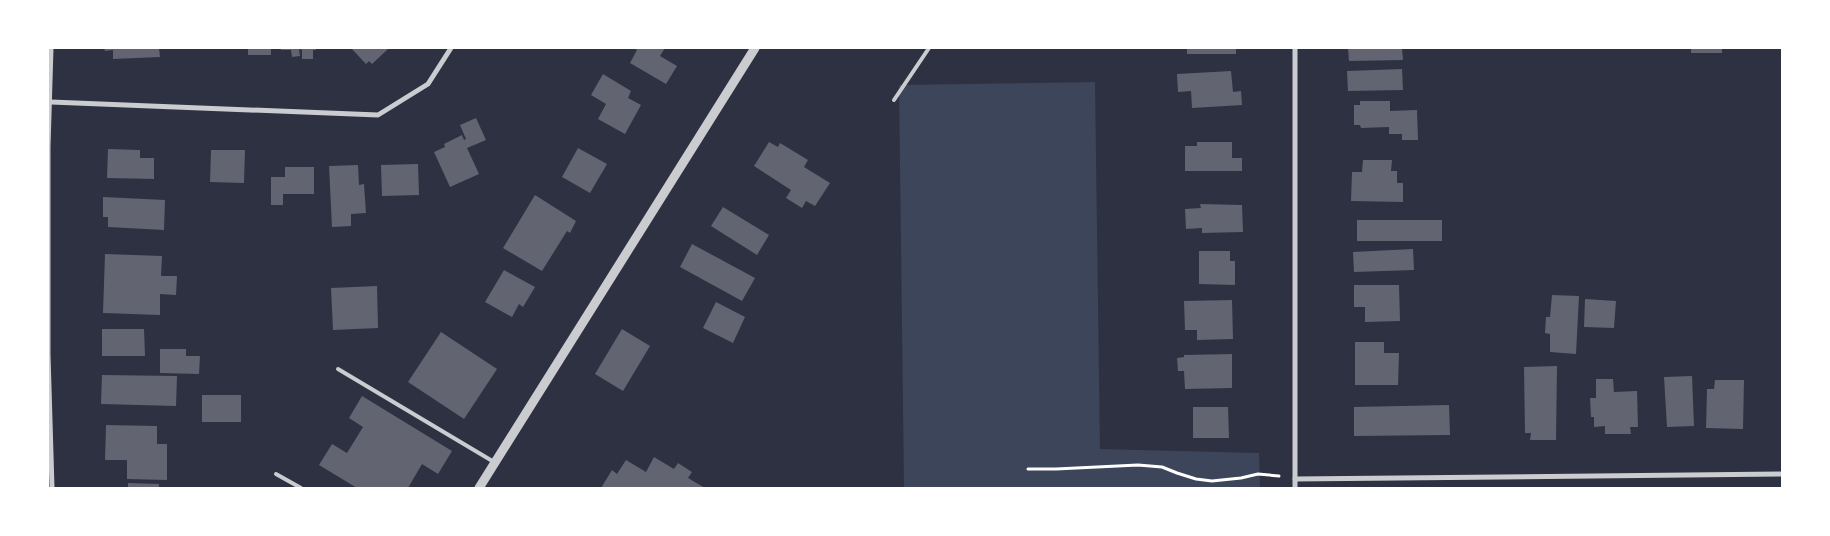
<svg xmlns="http://www.w3.org/2000/svg" width="1830" height="536" font-family="'Exo 2',sans-serif">
<style>
.green{fill:#3c4559}
.building{fill:#626471}
.lines{fill:none;stroke-linecap:round;stroke-linejoin:round}
.path{stroke:#fff;stroke-width:3}
.service{stroke:#caccd0;stroke-width:4}
.minor{stroke:#caccd0;stroke-width:5}
.tertiary{stroke:#caccd0;stroke-width:9}
</style>
<rect width="100%" height="100%" fill="#2d3142"/>
<polygon class="green" points="1095,82 1100,449 1259,453 1260,488 904,488 899,85"/>
<g class="building">
<polygon points="104,48 159,48 160,57 113,59 113,50 105,51"/>
<polygon points="238,48 271,48 271,55 248,55 248,49 238,49"/>
<polygon points="280,48 316,48 316,50 313,50 313,59 302,59 302,50 299,49 300,56 292,57 291,50 281,50"/>
<polygon points="351,48 386,48 388,49 372,64 369,61 366,64"/>
<polygon points="634,48 665,48 660,56 677,66 666,84 630,63 637,50"/>
<rect x="1187" y="48" width="49" height="6"/>
<polygon points="1348,48 1402,48 1403,60 1349,61"/>
<rect x="1691" y="48" width="31" height="5"/>
<polygon points="1402,69 1403,90 1348,91 1347,71"/>
<polygon points="1231,71 1233,92 1241,91 1242,105 1192,108 1191,91 1178,92 1177,74"/>
<polygon points="603,74 631,91 628,98 641,105 625,134 598,119 606,104 591,95"/>
<polygon points="1360,101 1390,101 1390,111 1417,110 1418,140 1402,140 1402,134 1389,134 1389,127 1361,128 1360,125 1354,125 1354,105 1360,105"/>
<polygon points="476,118 486,140 467,148 479,174 450,187 434,152 445,147 444,144 462,135 464,140 466,139 460,125"/>
<polygon points="769,142 778,147 780,143 808,160 804,167 830,183 815,206 806,201 802,208 786,198 791,190 754,166"/>
<polygon points="1197,142 1232,142 1232,158 1242,158 1242,171 1185,171 1185,146 1197,146"/>
<polygon points="578,148 607,164 590,193 562,177"/>
<polygon points="108,149 140,150 140,158 154,158 154,179 107,178"/>
<polygon points="211,150 245,150 244,183 210,182"/>
<polygon points="1363,160 1392,160 1391,171 1397,171 1397,183 1403,183 1403,202 1351,201 1352,172 1362,172"/>
<polygon points="418,164 419,195 382,196 381,165"/>
<polygon points="358,165 359,185 364,184 366,213 351,214 351,226 332,227 329,166"/>
<polygon points="285,167 314,167 314,194 283,194 283,205 271,205 271,177 285,177"/>
<polygon points="535,195 576,221 570,233 567,231 542,271 503,248"/>
<polygon points="103,197 165,200 164,230 108,227 108,217 103,217"/>
<polygon points="1200,204 1242,205 1243,232 1202,233 1202,228 1186,229 1185,209 1201,208"/>
<polygon points="723,207 769,235 757,255 711,226"/>
<rect x="1357" y="220" width="85" height="21"/>
<polygon points="692,244 755,278 742,301 680,267"/>
<polygon points="1413,249 1414,270 1354,272 1353,252"/>
<polygon points="1199,251 1230,251 1230,261 1235,261 1235,285 1199,284"/>
<polygon points="105,254 162,256 161,276 177,276 176,295 160,294 160,315 103,313"/>
<polygon points="504,270 535,287 523,307 519,304 512,317 485,302"/>
<polygon points="1354,285 1399,285 1400,321 1365,322 1365,307 1354,307"/>
<polygon points="377,286 378,328 333,330 331,288"/>
<polygon points="1552,295 1579,296 1576,354 1550,352 1550,334 1545,333 1546,317 1550,317"/>
<polygon points="1585,299 1616,301 1614,328 1584,327"/>
<polygon points="1232,300 1233,339 1197,340 1197,330 1185,330 1184,301"/>
<polygon points="716,302 745,317 733,343 703,328"/>
<polygon points="102,329 144,329 145,356 102,356"/>
<polygon points="622,329 650,346 623,391 595,374"/>
<polygon points="441,332 497,369 464,419 408,382"/>
<polygon points="1355,342 1384,342 1384,353 1399,353 1398,385 1355,385"/>
<polygon points="160,349 186,349 186,356 200,356 199,374 160,373"/>
<polygon points="1232,354 1232,388 1185,389 1184,371 1178,371 1177,358 1184,357 1184,355"/>
<polygon points="1557,366 1556,440 1530,440 1531,433 1525,433 1524,367"/>
<polygon points="102,375 177,376 176,406 101,404"/>
<polygon points="1692,376 1694,426 1667,427 1664,377"/>
<polygon points="1596,379 1613,379 1614,392 1637,391 1638,427 1630,427 1631,434 1605,434 1605,426 1594,427 1594,417 1591,417 1590,398 1596,398"/>
<polygon points="1715,380 1744,380 1743,429 1706,428 1707,389 1714,389"/>
<rect x="202" y="395" width="39" height="27"/>
<polygon points="362,396 452,451 438,474 422,464 408,488 357,488 319,465 332,444 347,453 363,427 349,418"/>
<polygon points="1449,405 1450,435 1354,436 1354,407"/>
<polygon points="1193,407 1228,407 1229,438 1193,438"/>
<polygon points="106,425 157,426 157,444 167,444 167,480 127,479 127,460 105,460"/>
<polygon points="654,457 674,469 678,463 692,472 688,478 705,488 601,488 612,470 617,474 626,460 646,472"/>
<polygon points="128,483 159,484 159,488 128,488"/>
</g>
<g class="lines">
<polyline class="path" points="1028,469 1056,469 1138,465 1162,467 1177,473 1196,479 1212,481 1241,478 1258,474 1279,476"/>
<g class="service">
<polyline points="894,100 929,48"/>
<polyline points="338,369 494,462"/>
<polyline points="276,474 301,488"/>
</g>
<g class="minor">
<polyline points="51,48 48,147 48,354 52,488"/>
<polyline points="51,102 378,115 428,84 451,48"/>
<polyline points="1295,479 1782,474"/>
<polyline points="1295,488 1295,48"/>
</g>
<polyline class="tertiary" points="479,488 755,48"/>
</g>
<rect width="1830" height="536" fill="none" stroke="#ffffff" stroke-width="98"/>
</svg>
